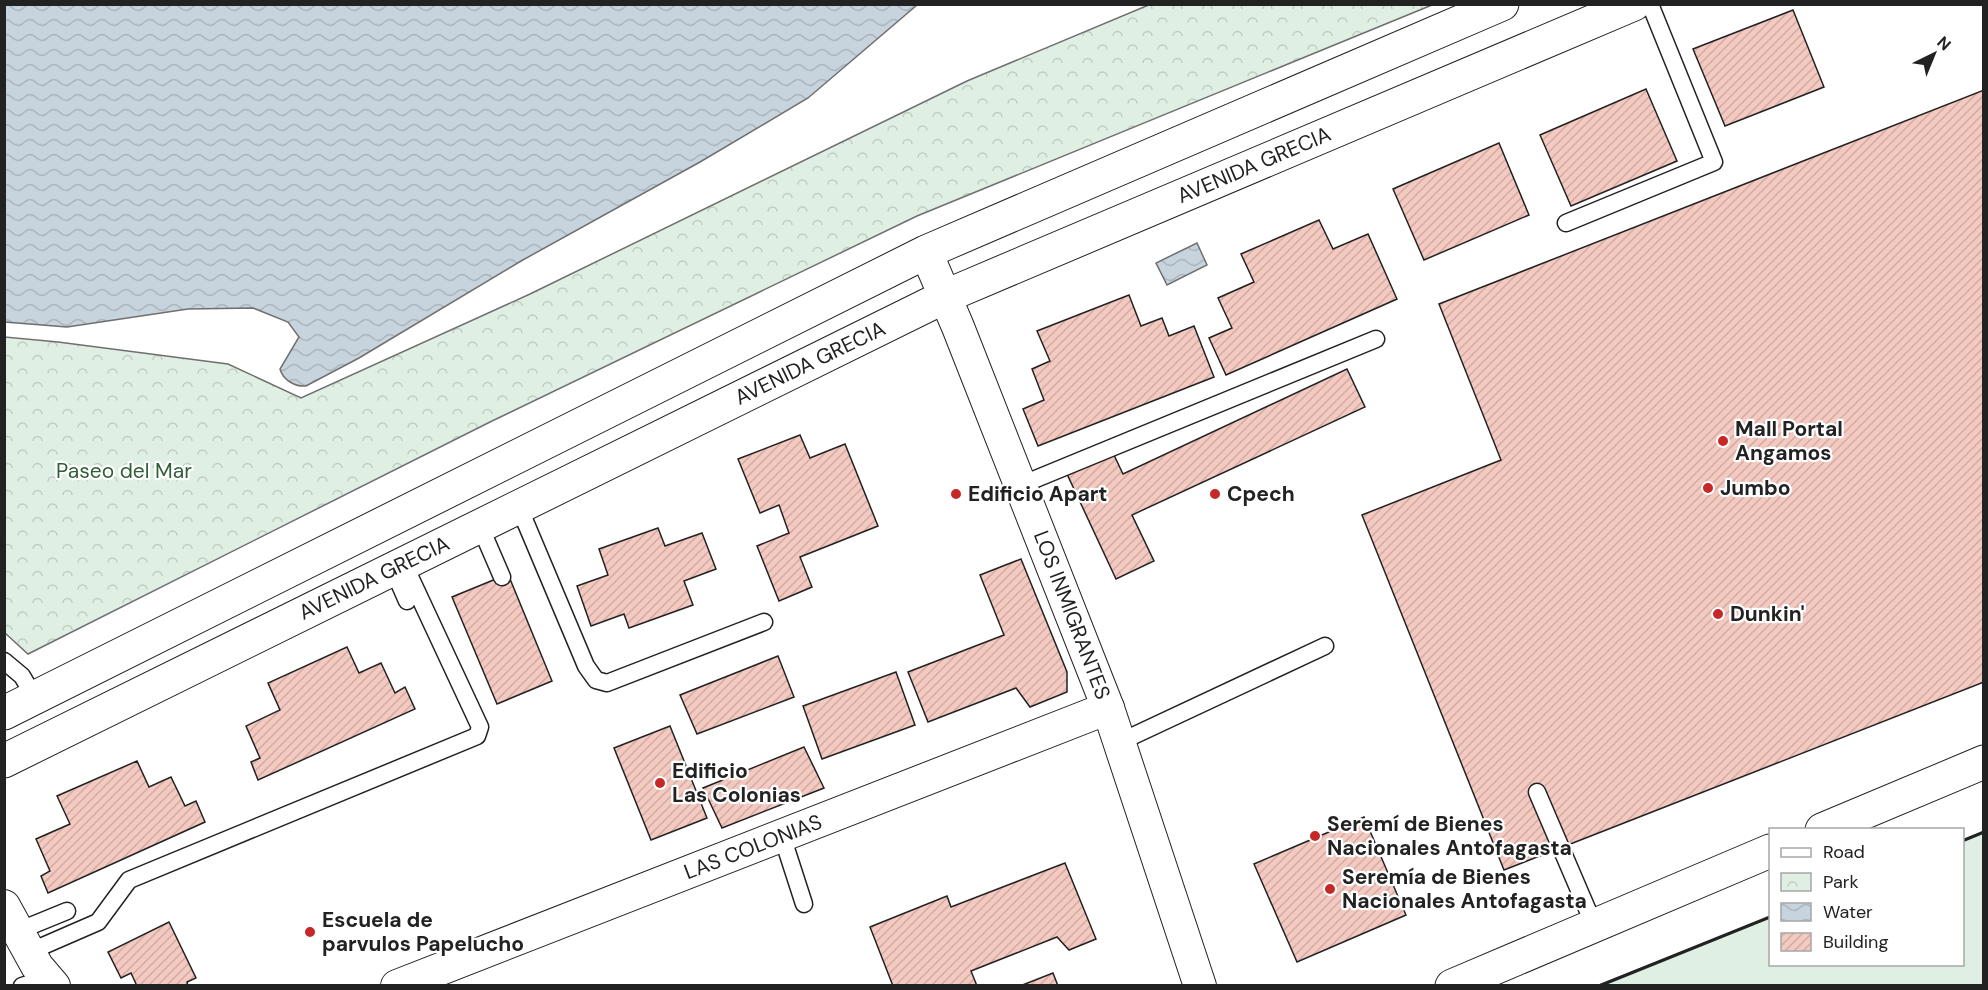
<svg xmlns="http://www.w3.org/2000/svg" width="1988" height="990" font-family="'DM Sans',sans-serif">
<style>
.park{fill:url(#park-crowns);stroke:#6f6f6f;stroke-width:1.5}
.pitch{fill:#e0efe3;stroke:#6f6f6f;stroke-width:1.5}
.water{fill:url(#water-waves);stroke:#6f6f6f;stroke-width:1.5}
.building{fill:url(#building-hatch);stroke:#222;stroke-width:1.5}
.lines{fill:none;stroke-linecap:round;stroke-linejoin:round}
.service-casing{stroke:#222;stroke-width:19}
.minor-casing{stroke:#222;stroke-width:34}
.secondary-casing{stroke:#222;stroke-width:35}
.trunk-casing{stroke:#222;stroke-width:35}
.service{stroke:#fff;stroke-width:16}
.minor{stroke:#fff;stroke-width:32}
.secondary{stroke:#fff;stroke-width:33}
.trunk{stroke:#fff;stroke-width:33}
.wall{stroke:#222;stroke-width:3}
.poi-dot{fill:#c62828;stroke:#fff;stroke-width:2}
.labels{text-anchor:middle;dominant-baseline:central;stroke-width:4.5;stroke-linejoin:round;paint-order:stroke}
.street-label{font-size:21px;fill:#222;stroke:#fff}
.poi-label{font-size:21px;font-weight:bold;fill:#222;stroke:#fff;text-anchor:start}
.park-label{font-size:21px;fill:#2f5e38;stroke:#fff}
</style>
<defs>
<pattern id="park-crowns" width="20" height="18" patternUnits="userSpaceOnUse" patternTransform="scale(1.5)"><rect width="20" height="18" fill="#e0efe3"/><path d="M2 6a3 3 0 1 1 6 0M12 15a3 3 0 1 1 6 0" fill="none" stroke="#c0cdc2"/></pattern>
<pattern id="water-waves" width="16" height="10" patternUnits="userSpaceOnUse" patternTransform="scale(1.5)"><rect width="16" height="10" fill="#c7d3dd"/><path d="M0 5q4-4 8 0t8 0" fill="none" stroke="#abb5bd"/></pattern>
<pattern id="building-hatch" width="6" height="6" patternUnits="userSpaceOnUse" patternTransform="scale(1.5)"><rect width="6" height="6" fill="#f3c9c0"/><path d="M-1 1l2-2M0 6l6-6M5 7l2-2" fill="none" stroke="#d0aca5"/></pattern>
</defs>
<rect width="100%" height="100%" fill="#fff"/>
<polygon class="park" points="1151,4 1432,5 917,216 490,422 28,654 5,633 5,337 58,342 228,364 301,398 530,294 967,81"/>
<polygon class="pitch" points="1983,832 1983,985 1599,985 1770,917 1770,964 1962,964 1963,841"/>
<g class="water">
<path d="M4,5L5,4L917,5L808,98L700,162L521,261L359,358L306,386C295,387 283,380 280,369L299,337L288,322L253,308L188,309L67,327L5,322Z"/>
<polygon points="1197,243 1207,265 1167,285 1156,263"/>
</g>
<g class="building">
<polygon points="1793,10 1824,87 1725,126 1693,49"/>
<polygon points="1646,89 1677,161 1571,206 1540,135"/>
<polygon points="1984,90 1984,682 1504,870 1362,515 1501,460 1439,304"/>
<polygon points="1499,143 1529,215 1424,260 1393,189"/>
<polygon points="1319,220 1333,249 1368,234 1397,299 1226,375 1209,338 1232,328 1218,298 1254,282 1241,254"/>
<polygon points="1129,295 1141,326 1162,318 1169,336 1194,326 1214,377 1038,446 1023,409 1044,400 1032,369 1050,361 1037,331"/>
<polygon points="1347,369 1365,407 1132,515 1154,561 1116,579 1067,474 1113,453 1123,474"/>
<polygon points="800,435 810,458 845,444 878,526 800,557 812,587 779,601 757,546 789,533 779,505 760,513 738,459"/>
<polygon points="658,528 665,546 702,533 716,569 684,581 693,605 629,628 624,614 591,626 577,586 608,575 599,549"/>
<polygon points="1021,559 1067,672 1067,692 1030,707 1016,688 928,722 908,672 1004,635 980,575"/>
<polygon points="508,574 552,681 497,704 452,597"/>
<polygon points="347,647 359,673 381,663 395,693 405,687 415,709 258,780 251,762 260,758 246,726 280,710 268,683"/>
<polygon points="778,656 794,697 697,734 680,695"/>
<polygon points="896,672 915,725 822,759 803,706"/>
<polygon points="670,726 707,818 651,840 614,748"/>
<polygon points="804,747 824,788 722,828 703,788"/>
<polygon points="137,761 149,787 171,777 185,806 196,801 205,822 48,893 41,876 50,871 36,839 70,824 57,796"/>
<polygon points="1364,817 1406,915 1297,962 1254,864"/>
<polygon points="1065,863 1096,939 1069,950 1057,937 971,971 977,986 893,986 870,927 947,896 951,907"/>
<polygon points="169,922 196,978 187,982 188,986 137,986 131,973 121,978 108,952"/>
<polygon points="1053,973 1058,986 1020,986"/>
</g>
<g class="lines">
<g class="service-casing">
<g id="service">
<polyline points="1566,223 1714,162 1650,4"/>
<polyline points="1021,485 1376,339"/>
<polyline points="519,507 586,666 596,680 607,683 764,622"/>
<polyline points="480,526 502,577"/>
<polyline points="393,569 407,601"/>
<polyline points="4,661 22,676 35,698"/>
<polyline points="1120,742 1325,646"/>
<polyline points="1537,792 1594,925"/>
<polyline points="782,836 804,904"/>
<polyline points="18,931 67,911"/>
<polyline points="29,952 98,922 129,880 477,736 480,727 404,564"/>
<polyline points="22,986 48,978"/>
</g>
</g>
<g class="minor-casing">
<g id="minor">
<polyline points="926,252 958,327 1108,708 1200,986"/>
<polyline points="4,906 37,966 54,986"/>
<polyline points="397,986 1108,708"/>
</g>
</g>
<g class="secondary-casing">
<g id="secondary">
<polyline points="1822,830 1984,762"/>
<polyline points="1452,986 1770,851"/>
</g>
</g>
<g class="trunk-casing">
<g id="trunk">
<polyline points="4,713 926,252 1502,4"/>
<polyline points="4,761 946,296 1634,4"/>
</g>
</g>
<use href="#service" class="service"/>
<use href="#minor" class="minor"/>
<use href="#secondary" class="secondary"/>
<use href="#trunk" class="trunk"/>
<g class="wall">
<polyline points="1962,841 1984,832"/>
<polyline points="1599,986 1770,917"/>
</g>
</g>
<g class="poi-dot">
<circle cx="1723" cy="441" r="6"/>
<circle cx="1708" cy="488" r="6"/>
<circle cx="956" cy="494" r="6"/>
<circle cx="1215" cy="494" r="6"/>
<circle cx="1718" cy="614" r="6"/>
<circle cx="660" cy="783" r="6"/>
<circle cx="1315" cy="836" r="6"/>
<circle cx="1330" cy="889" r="6"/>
<circle cx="310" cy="932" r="6"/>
</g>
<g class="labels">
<g class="street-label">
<text transform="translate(1254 165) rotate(-23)">AVENIDA GRECIA</text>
<text transform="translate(810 363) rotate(-26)">AVENIDA GRECIA</text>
<text transform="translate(374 578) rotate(-26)">AVENIDA GRECIA</text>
<text transform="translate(1072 615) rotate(69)">LOS INMIGRANTES</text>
<text transform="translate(753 847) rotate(-21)">LAS COLONIAS</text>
</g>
<g class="poi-label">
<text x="1735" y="429">Mall Portal<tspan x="1735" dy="24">Angamos</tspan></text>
<text x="1720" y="488">Jumbo</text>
<text x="968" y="494">Edificio Apart</text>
<text x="1227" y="494">Cpech</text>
<text x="1730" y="614">Dunkin'</text>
<text x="672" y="771">Edificio<tspan x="672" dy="24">Las Colonias</tspan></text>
<text x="1327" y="824">Seremí de Bienes<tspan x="1327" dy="24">Nacionales Antofagasta</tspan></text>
<text x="1342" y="877">Seremía de Bienes<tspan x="1342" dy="24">Nacionales Antofagasta</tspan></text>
<text x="322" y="920">Escuela de<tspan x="322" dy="24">parvulos Papelucho</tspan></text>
</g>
<g class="park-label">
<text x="124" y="471">Paseo del Mar</text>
</g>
</g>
<rect width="1988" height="990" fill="none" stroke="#222222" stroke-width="12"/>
<rect x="1769" y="828" width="195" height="138" fill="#ffffff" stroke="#a7a7a7" stroke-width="1.5"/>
<rect x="1781" y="848" width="30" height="9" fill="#ffffff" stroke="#a7a7a7" stroke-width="1.5"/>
<text x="1823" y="858" font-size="18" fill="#222222">Road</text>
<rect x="1781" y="873" width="30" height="18" fill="url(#park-crowns)" stroke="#a7a7a7" stroke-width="1.5"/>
<text x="1823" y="888" font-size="18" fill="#222222">Park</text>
<rect x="1781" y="903" width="30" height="18" fill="url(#water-waves)" stroke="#a7a7a7" stroke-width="1.5"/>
<text x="1823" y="918" font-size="18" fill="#222222">Water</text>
<rect x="1781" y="933" width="30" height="18" fill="url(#building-hatch)" stroke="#a7a7a7" stroke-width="1.5"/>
<text x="1823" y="948" font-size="18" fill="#222222">Building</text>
<g transform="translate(1934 54) rotate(43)" stroke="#ffffff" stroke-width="4.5" paint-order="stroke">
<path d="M0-4.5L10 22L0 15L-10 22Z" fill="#222222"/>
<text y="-9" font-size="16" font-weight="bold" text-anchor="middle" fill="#222222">N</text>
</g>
</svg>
